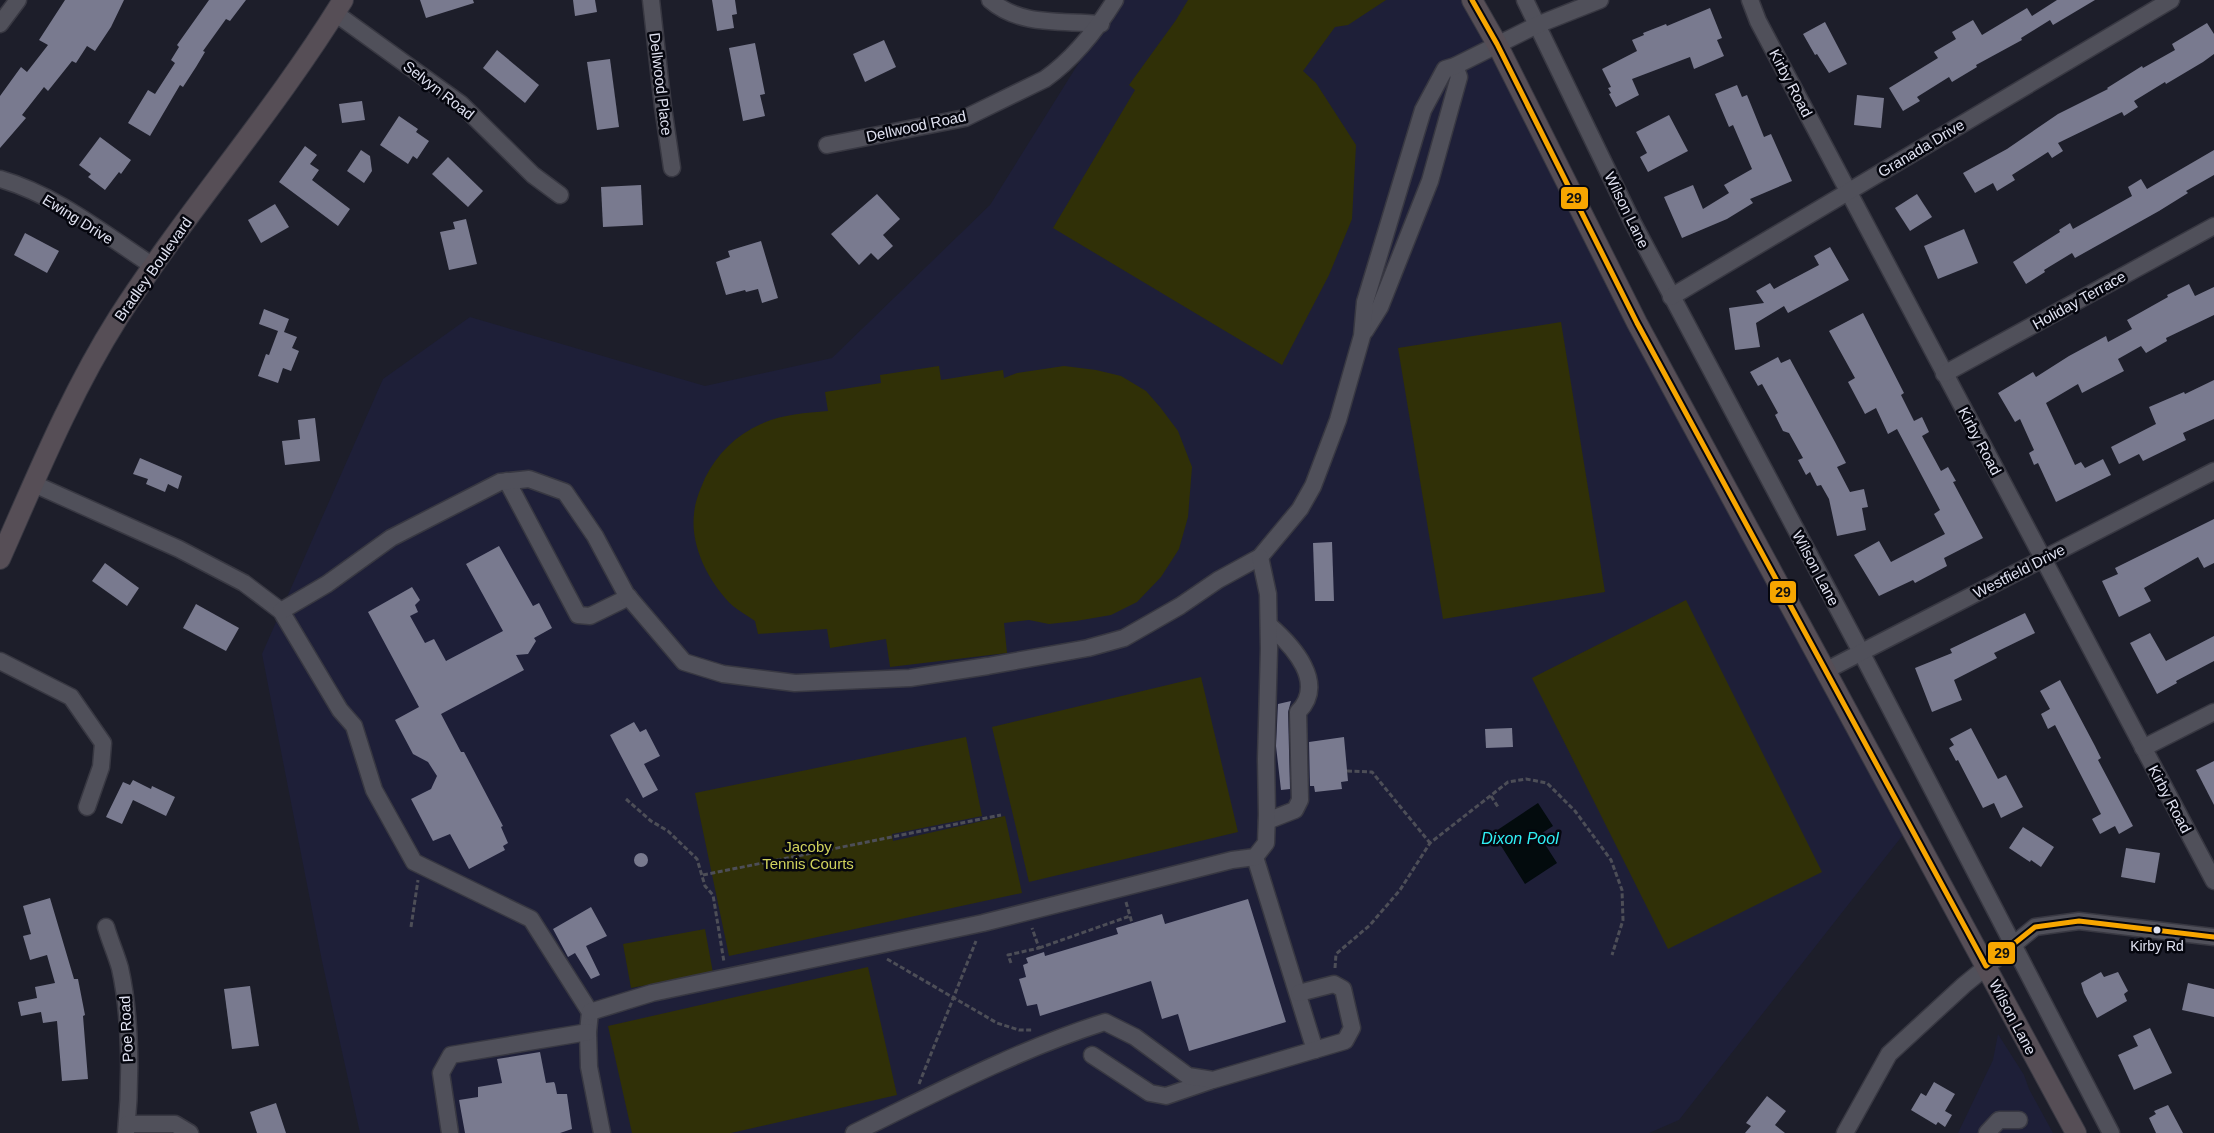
<svg xmlns="http://www.w3.org/2000/svg" width="2214" height="1133" font-family="Arial,sans-serif">
<style>
.built{fill:#1e1f38}
.green{fill:#303007}
.water{fill:#030b0d}
.building{fill:#797a8f}
.lines{fill:none;stroke-linecap:round;stroke-linejoin:round}
.minor-casing{stroke:#383842;stroke-width:19}
.major-casing{stroke:#383842;stroke-width:22}
.path{stroke:#4d4e57;stroke-width:3;stroke-dasharray:5 2.5;stroke-linecap:butt}
.minor{stroke:#50505a;stroke-width:16}
.major{stroke:#564e56;stroke-width:20}
.bus-1-casing{stroke:#05060e;stroke-width:9}
.bus-1{stroke:#f7a600;stroke-width:5}
.bus-dot{fill:#e0e2f1;stroke:#05060e;stroke-width:2}
.labels{text-anchor:middle;dominant-baseline:central;stroke-width:5;stroke-linejoin:round;paint-order:stroke}
.bus-label{font-size:14px;fill:#e0e2f1;stroke:#05060e}
.street-label{font-size:15px;fill:#e0e2f1;stroke:#05060e}
.park-label{font-size:15px;fill:#d0d25c;stroke:#05060e}
.water-label{font-size:16px;font-style:italic;fill:#30f0f5;stroke:#05060e}
.line-badge{stroke:#05060e;stroke-width:2}
.pale-badge-label{font-size:14px;text-anchor:middle;font-weight:bold;fill:#111}
</style>
<rect width="100%" height="100%" fill="#1d1e2a"/>
<g class="built">
<polygon points="1121,0 1469,0 1910,826 1679,1120 1649,1133 360,1133 322,961 262,654 383,379 470,317 705,386 832,358 990,205 1098,32"/>
<polygon points="1998,1034 2024,1075 2029,1089 2053,1133 1958,1133 1993,1060"/>
</g>
<g class="green">
<polygon points="1188,0 1386,0 1348,25 1335,27 1303,71 1316,83 1356,145 1352,219 1329,275 1282,365 1053,228 1135,90 1129,85 1176,20"/>
<polygon points="1561,322 1605,592 1443,619 1398,348"/>
<path d="M939,366L941,380L1003,370L1004,378L1017,373L1064,366L1096,370L1121,376L1146,391L1160,407L1178,431L1192,467L1188,517L1179,549L1161,577L1137,602L1111,615L1076,621L1049,624L1029,620L1004,623L1007,653L890,667L886,639L830,648L827,629L758,634L755,621C748,616 739,611 733,606C710,584 690,547 694,514C695,501 700,490 705,478C717,454 736,435 761,424C783,414 805,413 828,411L825,392L881,383L880,375Z"/>
<polygon points="1686,600 1822,872 1668,949 1532,678"/>
<polygon points="1201,677 1238,832 1029,882 992,727"/>
<polygon points="966,737 982,816 892,834 893,841 1005,816 1022,893 729,956 695,793"/>
<polygon points="705,929 713,973 631,988 623,944"/>
<polygon points="868,967 897,1095 731,1133 632,1133 608,1026"/>
</g>
<polygon class="water" points="1538,803 1553,826 1539,835 1557,863 1525,884 1493,833"/>
<g class="building">
<polygon points="65,0 124,0 111,27 95,51 87,46 76,63 72,61 48,91 44,87 22,115 26,118 0,148 0,96 21,67 27,72 48,45 39,40"/>
<polygon points="209,0 246,0 230,21 226,19 203,51 205,52 196,67 183,87 180,85 150,136 128,123 148,90 155,94 175,63 171,60 179,47 177,45"/>
<polygon points="420,0 473,0 474,3 426,18"/>
<polygon points="573,0 595,0 597,12 575,16"/>
<polygon points="712,0 735,0 737,14 732,15 734,28 717,31"/>
<polygon points="2057,0 2095,0 2053,25 2050,20 2021,38 2022,40 1976,65 1977,67 1952,82 1949,77 1917,97 1920,101 1903,111 1889,88 1938,58 1934,52 1956,39 1952,32 1973,20 1982,35 2027,8 2032,16"/>
<polygon points="1710,8 1722,38 1717,40 1724,56 1694,69 1690,57 1632,79 1639,95 1616,107 1609,94 1611,93 1608,88 1611,87 1602,69 1637,51 1632,40 1644,35 1643,33 1666,24 1667,26"/>
<polygon points="1825,22 1847,64 1829,73 1817,54 1815,55 1803,34"/>
<polygon points="2207,23 2214,34 2214,54 2203,62 2166,84 2165,82 2134,101 2138,107 2124,116 2122,112 2058,143 2063,151 2052,158 2048,152 2012,175 2015,180 1997,191 1993,183 1975,193 1963,173 2007,149 2058,114 2108,89 2107,88 2142,66 2143,68 2175,50 2172,44"/>
<polygon points="884,40 896,67 865,82 853,54"/>
<polygon points="755,43 765,94 760,95 765,116 743,121 729,48"/>
<polygon points="497,50 539,85 525,103 483,68"/>
<polygon points="610,59 619,127 597,130 587,62"/>
<polygon points="1737,85 1742,97 1747,95 1764,137 1771,134 1792,181 1750,199 1753,203 1727,219 1682,238 1664,197 1693,185 1703,209 1729,193 1724,185 1752,169 1733,125 1729,127 1715,94"/>
<polygon points="1857,95 1884,98 1881,128 1854,125"/>
<polygon points="362,101 365,120 342,123 339,104"/>
<polygon points="1669,115 1688,151 1648,172 1640,157 1647,153 1636,132"/>
<polygon points="399,116 418,129 416,132 429,141 417,159 413,156 408,164 380,145"/>
<polygon points="100,137 131,160 121,174 119,172 105,190 88,177 91,174 79,165"/>
<polygon points="305,146 317,155 310,164 319,170 312,180 350,209 338,226 279,182"/>
<polygon points="361,150 370,156 372,171 364,183 347,171"/>
<polygon points="2214,150 2214,175 2186,191 2188,193 2159,211 2075,258 2072,253 2044,270 2045,272 2026,284 2013,262 2060,232 2059,230 2070,223 2073,229 2132,196 2128,187 2141,179 2147,189"/>
<polygon points="448,157 483,191 468,207 432,174"/>
<polygon points="641,185 643,225 603,227 601,187"/>
<polygon points="877,194 900,219 883,235 893,246 878,260 871,253 859,265 831,234"/>
<polygon points="1917,194 1932,217 1910,231 1895,208"/>
<polygon points="275,204 289,227 261,243 248,220"/>
<polygon points="466,219 477,264 449,270 440,232 455,229 453,222"/>
<polygon points="1964,229 1978,263 1938,279 1924,246"/>
<polygon points="25,233 59,251 47,273 14,255"/>
<polygon points="761,241 778,298 762,303 758,289 746,292 745,290 726,295 716,262 730,257 728,251"/>
<polygon points="1830,247 1849,280 1788,313 1784,306 1756,323 1760,347 1735,350 1729,308 1764,303 1756,291 1770,283 1774,289 1819,265 1814,256"/>
<polygon points="2189,284 2195,296 2214,287 2214,315 2166,338 2167,341 2146,353 2141,346 2118,359 2124,371 2082,393 2078,384 2046,403 2075,465 2081,462 2085,468 2103,459 2111,475 2056,502 2038,463 2034,465 2029,453 2034,450 2020,419 2015,422 1998,393 2033,372 2036,377 2069,356 2106,336 2108,342 2132,329 2127,320 2168,297 2167,295"/>
<polygon points="264,309 289,319 284,332 297,337 292,348 299,351 291,371 283,368 278,383 258,376 266,354 269,355 278,331 259,324"/>
<polygon points="1863,313 1904,393 1901,395 1914,421 1922,417 1929,432 1922,436 1941,471 1948,467 1956,481 1953,482 1983,538 1944,558 1947,566 1915,583 1913,580 1879,596 1854,555 1879,541 1891,562 1945,534 1934,514 1940,510 1897,429 1888,434 1876,408 1865,414 1848,382 1855,378 1829,331"/>
<polygon points="1778,357 1781,363 1790,359 1835,442 1846,463 1837,467 1850,492 1864,489 1868,507 1862,508 1866,530 1837,536 1829,499 1821,485 1817,486 1810,472 1806,475 1798,460 1803,458 1789,433 1783,431 1775,415 1778,413 1762,384 1758,386 1750,372"/>
<polygon points="2214,380 2214,419 2183,433 2186,440 2143,461 2139,454 2119,464 2111,447 2156,424 2149,407 2184,392 2185,394"/>
<polygon points="315,418 320,461 285,465 282,441 300,439 298,420"/>
<polygon points="140,458 182,476 178,489 168,484 165,492 146,484 148,479 133,474"/>
<polygon points="2214,519 2214,563 2204,568 2198,557 2144,588 2151,601 2119,617 2102,581 2118,574 2115,568"/>
<polygon points="1332,542 1334,601 1315,601 1313,543"/>
<polygon points="499,546 533,606 539,603 552,628 534,638 536,641 528,654 516,655 524,670 441,714 461,752 464,752 503,826 501,827 508,843 503,846 505,850 469,869 450,834 433,841 411,799 431,789 437,776 428,762 413,754 395,720 419,707 368,612 412,587 420,600 415,605 418,612 410,616 425,643 434,639 446,661 503,631 466,564"/>
<polygon points="105,563 139,588 127,606 92,581"/>
<polygon points="196,604 239,628 226,651 183,628"/>
<polygon points="2025,613 2035,633 1994,653 1997,658 1954,680 1962,700 1932,712 1915,668 1952,653 1950,649"/>
<polygon points="2150,633 2166,661 2214,636 2214,661 2176,681 2177,683 2157,694 2130,643"/>
<polygon points="2060,680 2095,746 2101,758 2098,760 2133,826 2119,834 2115,826 2100,834 2092,819 2101,814 2055,725 2048,729 2041,714 2050,709 2040,691"/>
<polygon points="1291,701 1288,712 1290,789 1281,790 1276,746 1278,704"/>
<polygon points="634,722 640,732 646,729 660,756 644,764 658,790 643,798 610,735"/>
<polygon points="1512,728 1513,747 1486,748 1485,729"/>
<polygon points="1971,728 1998,779 2006,775 2023,807 2001,818 1994,803 1983,808 1958,760 1956,761 1949,748 1954,745 1950,739"/>
<polygon points="1344,737 1348,781 1341,782 1342,789 1315,792 1314,786 1310,786 1309,742"/>
<polygon points="2214,761 2214,805 2196,770"/>
<polygon points="133,780 151,789 152,786 175,797 166,816 133,800 122,824 106,817 123,782 130,785"/>
<polygon points="2023,827 2054,847 2041,867 2031,860 2030,862 2009,848"/>
<polygon points="2126,848 2160,853 2155,883 2121,877"/>
<circle cx="641" cy="860" r="7"/>
<polygon points="50,898 74,979 78,979 85,1015 83,1016 88,1079 62,1081 57,1021 43,1023 41,1012 21,1016 18,1002 37,998 35,987 55,983 47,955 30,960 23,936 31,934 23,906"/>
<polygon points="1248,899 1286,1022 1189,1051 1178,1014 1162,1019 1151,981 1040,1016 1037,1004 1027,1006 1019,979 1026,977 1023,965 1028,963 1026,958 1044,952 1045,956 1118,934 1116,928 1162,914 1165,924"/>
<polygon points="591,907 607,936 586,946 600,975 591,979 575,953 568,957 553,929"/>
<polygon points="2101,972 2104,977 2118,972 2128,991 2124,994 2127,1001 2097,1018 2084,993 2081,983"/>
<polygon points="2188,983 2214,989 2214,1017 2182,1010"/>
<polygon points="250,986 259,1046 232,1049 224,989"/>
<polygon points="2150,1028 2172,1073 2134,1090 2118,1055 2138,1046 2133,1036"/>
<polygon points="540,1052 546,1083 554,1082 555,1084 557,1094 567,1094 572,1129 560,1133 465,1133 459,1100 478,1097 478,1087 502,1083 497,1059"/>
<polygon points="1934,1082 1955,1094 1945,1111 1952,1115 1945,1127 1938,1122 1936,1125 1911,1110 1921,1093 1926,1096"/>
<polygon points="1767,1096 1786,1111 1775,1125 1785,1133 1745,1133 1751,1126 1746,1123"/>
<polygon points="276,1103 286,1133 257,1133 250,1112"/>
<polygon points="2168,1105 2183,1133 2156,1133 2149,1118 2156,1114 2154,1111"/>
</g>
<g class="lines">
<g class="minor-casing">
<g id="minor">
<polyline points="651,0 663,107 672,168"/>
<path d="M990,0C1021,27 1062,20 1101,24"/>
<polyline points="1525,0 1633,223 1861,652 2111,1133"/>
<polyline points="1750,0 1758,21 2214,881"/>
<polyline points="335,13 461,104 533,175 560,195"/>
<polyline points="0,24 18,0"/>
<path d="M827,145L965,118L1045,79C1073,59 1097,29 1115,0"/>
<path d="M0,179C56,195 104,234 153,266"/>
<polyline points="1671,297 2171,0"/>
<polyline points="1365,331 1380,307 1430,181 1459,77 1455,66"/>
<polyline points="1944,374 2214,226"/>
<polyline points="507,481 578,615 590,616 629,597"/>
<polyline points="34,484 179,549 244,583 281,611 340,710 354,726 374,790 414,862 531,919 590,1012 588,1032 589,1067 602,1133"/>
<polyline points="281,611 327,584 391,538 500,482 529,479 565,492 595,536 626,594 684,662 723,674 795,683 910,678 988,666 1088,648 1124,638 1180,606 1218,580 1260,557 1300,509 1313,486 1338,420 1362,336 1365,302 1423,110 1445,69 1455,66 1537,25 1600,0"/>
<polyline points="0,661 71,697 103,743 101,767 87,807"/>
<polyline points="1825,671 2214,471"/>
<polyline points="2143,748 2214,712"/>
<path d="M1267,821L1295,810L1300,800L1298,712C1327,683 1293,646 1269,625"/>
<polyline points="1255,857 1315,1050"/>
<path d="M106,927C110,941 116,954 120,968C131,1017 131,1082 126,1133"/>
<polyline points="590,1012 652,993 983,923 1232,860 1255,857 1266,843 1267,814 1266,759 1269,649 1268,594 1260,557"/>
<polyline points="1092,1055 1150,1093 1166,1096 1210,1081"/>
<polyline points="127,1124 175,1124 190,1133"/>
<polyline points="450,1133 441,1073 451,1055 588,1032"/>
<path d="M854,1133C936,1093 1017,1050 1105,1022L1135,1037L1188,1076L1213,1080L1345,1041L1352,1028L1343,989L1334,984L1299,993"/>
<polyline points="1845,1133 1889,1054 1964,985 2035,927 2079,921 2214,937"/>
<polyline points="1987,1133 1999,1120 2019,1120"/>
</g>
</g>
<g class="major-casing">
<g id="major">
<polyline points="1472,0 1497,44 1637,323 2076,1133"/>
<path d="M0,559C36,478 70,394 118,318C188,209 275,111 343,0"/>
</g>
</g>
<g class="path">
<polyline points="1347,771 1372,772 1430,843"/>
<polyline points="1491,796 1498,807"/>
<polyline points="626,799 651,821 668,831 697,859 705,886 713,895 724,962"/>
<polyline points="703,875 1001,815"/>
<polyline points="1126,902 1132,923"/>
<polyline points="411,927 418,880"/>
<polyline points="1039,948 1130,916"/>
<polyline points="887,959 997,1023 1019,1030 1033,1030"/>
<polyline points="1011,963 1008,955 1039,948 1032,928"/>
<polyline points="1335,968 1336,954 1370,925 1400,890 1430,843 1508,782 1526,779 1547,783 1575,811 1611,860 1622,890 1623,920 1612,955"/>
<polyline points="919,1084 976,941"/>
</g>
<use href="#minor" class="minor"/>
<use href="#major" class="major"/>
<g class="bus-1-casing">
<polyline id="bus-1" points="1472,0 1497,44 1637,323 1986,966 2035,927 2079,921 2214,937"/>
</g>
<use href="#bus-1" class="bus-1"/>
</g>
<circle class="bus-dot" cx="2157" cy="930" r="4.5"/>
<g class="labels">
<g class="bus-label">
<text x="2157" y="946">Kirby Rd</text>
</g>
<g class="street-label">
<text transform="translate(1791 83) rotate(62)">Kirby Road</text>
<text transform="translate(661 84) rotate(83)">Dellwood Place</text>
<text transform="translate(439 90) rotate(38)">Selvyn Road</text>
<text transform="translate(916 126) rotate(-12)">Dellwood Road</text>
<text transform="translate(1921 148) rotate(-31)">Granada Drive</text>
<text transform="translate(1627 210) rotate(64)">Wilson Lane</text>
<text transform="translate(78 219) rotate(32)">Ewing Drive</text>
<text transform="translate(153 269) rotate(-55)">Bradley Boulevard</text>
<text transform="translate(2079 300) rotate(-29)">Holiday Terrace</text>
<text transform="translate(1980 441) rotate(62)">Kirby Road</text>
<text transform="translate(1816 568) rotate(62)">Wilson Lane</text>
<text transform="translate(2019 571) rotate(-27)">Westfield Drive</text>
<text transform="translate(2170 799) rotate(62)">Kirby Road</text>
<text transform="translate(2013 1017) rotate(62)">Wilson Lane</text>
<text transform="translate(126 1029) rotate(-93)">Poe Road</text>
</g>
<g class="park-label">
<text x="808" y="846">Jacoby<tspan x="808" dy="17">Tennis Courts</tspan></text>
</g>
<g class="water-label">
<text x="1520" y="838">Dixon Pool</text>
</g>
</g>
<g class="line-badge">
<rect x="1560" y="186" width="29" height="24" rx="5" fill="#f7a600"/>
<rect x="1769" y="580" width="28" height="24" rx="5" fill="#f7a600"/>
<rect x="1987" y="941" width="29" height="24" rx="5" fill="#f7a600"/>
</g>
<g class="pale-badge-label">
<text x="1574" y="203">29</text>
<text x="1783" y="597">29</text>
<text x="2002" y="958">29</text>
</g>
</svg>
